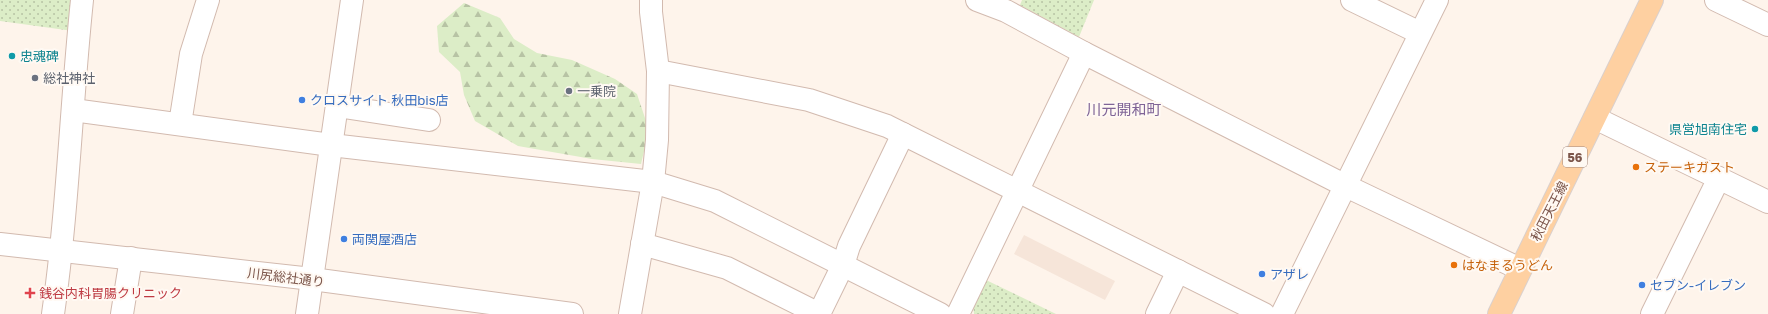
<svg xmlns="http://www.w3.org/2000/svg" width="1768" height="314" font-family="'Golos Text','Noto Sans JP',sans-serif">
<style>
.residential{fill:#f6e5d9}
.grass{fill:url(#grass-dots)}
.forest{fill:url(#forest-firs)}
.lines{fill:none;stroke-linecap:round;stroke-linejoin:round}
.minor-casing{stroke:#d2baaf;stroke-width:24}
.major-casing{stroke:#dad0cd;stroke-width:24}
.minor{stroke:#fff;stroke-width:22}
.major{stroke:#fed0a1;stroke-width:22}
.culture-dot{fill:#0f9aa8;stroke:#fff9f3;stroke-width:1.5}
.worship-dot{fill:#6b7280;stroke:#fff9f3;stroke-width:1.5}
.shop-dot{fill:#3f7fe0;stroke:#fff9f3;stroke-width:1.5}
.food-dot{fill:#e8710a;stroke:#fff9f3;stroke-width:1.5}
.health-dot{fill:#e0444e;stroke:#fff9f3;stroke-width:1.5}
.labels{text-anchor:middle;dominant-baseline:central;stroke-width:4;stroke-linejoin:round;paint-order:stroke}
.shield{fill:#fff9f3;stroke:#a3877d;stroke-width:1}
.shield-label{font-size:12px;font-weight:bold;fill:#7c564b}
.culture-label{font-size:13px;fill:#0d838f;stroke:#fff9f3;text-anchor:start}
.worship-label{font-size:13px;fill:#5b616d;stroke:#fff9f3;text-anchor:start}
.shop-label{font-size:13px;fill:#366cbe;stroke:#fff9f3;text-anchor:start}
.food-label{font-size:13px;fill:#c56008;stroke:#fff9f3;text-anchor:start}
.street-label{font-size:13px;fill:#7c564b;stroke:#fff9f3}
.health-label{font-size:13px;fill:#be3a42;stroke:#fff9f3;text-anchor:start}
.quarter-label{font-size:15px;fill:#7f6497;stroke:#fff9f3}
</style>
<defs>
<pattern id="grass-dots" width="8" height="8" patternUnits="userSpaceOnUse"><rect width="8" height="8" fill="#dcedc7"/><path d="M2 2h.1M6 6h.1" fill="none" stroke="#b7c3a4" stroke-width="1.8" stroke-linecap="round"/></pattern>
<pattern id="forest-firs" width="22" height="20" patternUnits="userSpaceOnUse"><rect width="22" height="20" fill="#dcedc7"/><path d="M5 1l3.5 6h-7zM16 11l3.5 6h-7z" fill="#b7c3a4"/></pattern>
</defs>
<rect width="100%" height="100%" fill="#fef4eb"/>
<polygon class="residential" points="1024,235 1115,281 1105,300 1014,254"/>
<g class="grass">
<polygon points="0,0 76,0 73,31 0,21"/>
<polygon points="1022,0 1094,0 1079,37 1020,5"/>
<polygon points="984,279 1056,314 974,314 973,302"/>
</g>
<polygon class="forest" points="464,3 500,18 514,39 537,53 572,60 615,79 637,94 649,130 641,164 592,159 518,146 475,121 464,95 460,72 439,52 437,26"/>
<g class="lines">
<g class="minor-casing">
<g id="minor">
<polyline points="977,0 1006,11 1084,53 1346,186 1520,269"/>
<polyline points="1352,0 1420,33"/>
<polyline points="1716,0 1768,25"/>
<polyline points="658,71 809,100 887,126 1264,314"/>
<polyline points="337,106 429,120"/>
<polyline points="73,110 331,145 653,182 715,201 940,314"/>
<polyline points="1595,118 1768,202"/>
<polyline points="180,124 191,54 208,0"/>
<polyline points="0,244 312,279 572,314"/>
<polyline points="642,244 727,268 819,314"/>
<path d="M53,314C68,210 71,105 82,0"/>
<polyline points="122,314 131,258"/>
<polyline points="307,314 352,0"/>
<polyline points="630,314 653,182 657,140 658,71 651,12 651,0"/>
<polyline points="819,314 843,265 849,246 903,134"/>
<polyline points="958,314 1084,53"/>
<polyline points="1157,314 1178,271"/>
<polyline points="1282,314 1437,0"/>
<polyline points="1652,314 1719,178"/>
</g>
</g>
<g class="major-casing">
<polyline id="major" points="1499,314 1652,0"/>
</g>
<use href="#minor" class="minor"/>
<use href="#major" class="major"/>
</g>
<g class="culture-dot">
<circle cx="12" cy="56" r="4"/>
<circle cx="1755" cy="129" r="4"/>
</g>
<g class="worship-dot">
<circle cx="35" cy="78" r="4"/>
<circle cx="569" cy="91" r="4"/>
</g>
<g class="shop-dot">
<circle cx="302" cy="100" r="4"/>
<circle cx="344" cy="239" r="4"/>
<circle cx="1262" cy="274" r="4"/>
<circle cx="1642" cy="285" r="4"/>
</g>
<g class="food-dot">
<circle cx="1636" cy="167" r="4"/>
<circle cx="1454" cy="265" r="4"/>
</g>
<path class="health-dot" d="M28 287h4v4h4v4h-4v4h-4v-4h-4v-4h4z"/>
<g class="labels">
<rect class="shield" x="1563" y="147" width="24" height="20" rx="3"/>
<g class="shield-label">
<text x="1575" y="157">56</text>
</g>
<g class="culture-label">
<text x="20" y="56">忠魂碑</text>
<text x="1747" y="129" text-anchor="end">県営旭南住宅</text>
</g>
<g class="worship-label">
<text x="43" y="78">総社神社</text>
<text x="577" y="91">一乗院</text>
</g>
<g class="shop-label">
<text x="310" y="100">クロスサイト 秋田bis店</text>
<text x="352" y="239">両関屋酒店</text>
<text x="1270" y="274">アザレ</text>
<text x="1650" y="285">セブン-イレブン</text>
</g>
<g class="food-label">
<text x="1644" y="167">ステーキガスト</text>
<text x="1462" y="265">はなまるうどん</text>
</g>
<g class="street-label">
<text transform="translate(1549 211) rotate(-63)">秋田天王線</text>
<text transform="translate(286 277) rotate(7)">川尻総社通り</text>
</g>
<g class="health-label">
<text x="39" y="293">銭谷内科胃腸クリニック</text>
</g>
<g class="quarter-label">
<text x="1124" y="109">川元開和町</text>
</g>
</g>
</svg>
